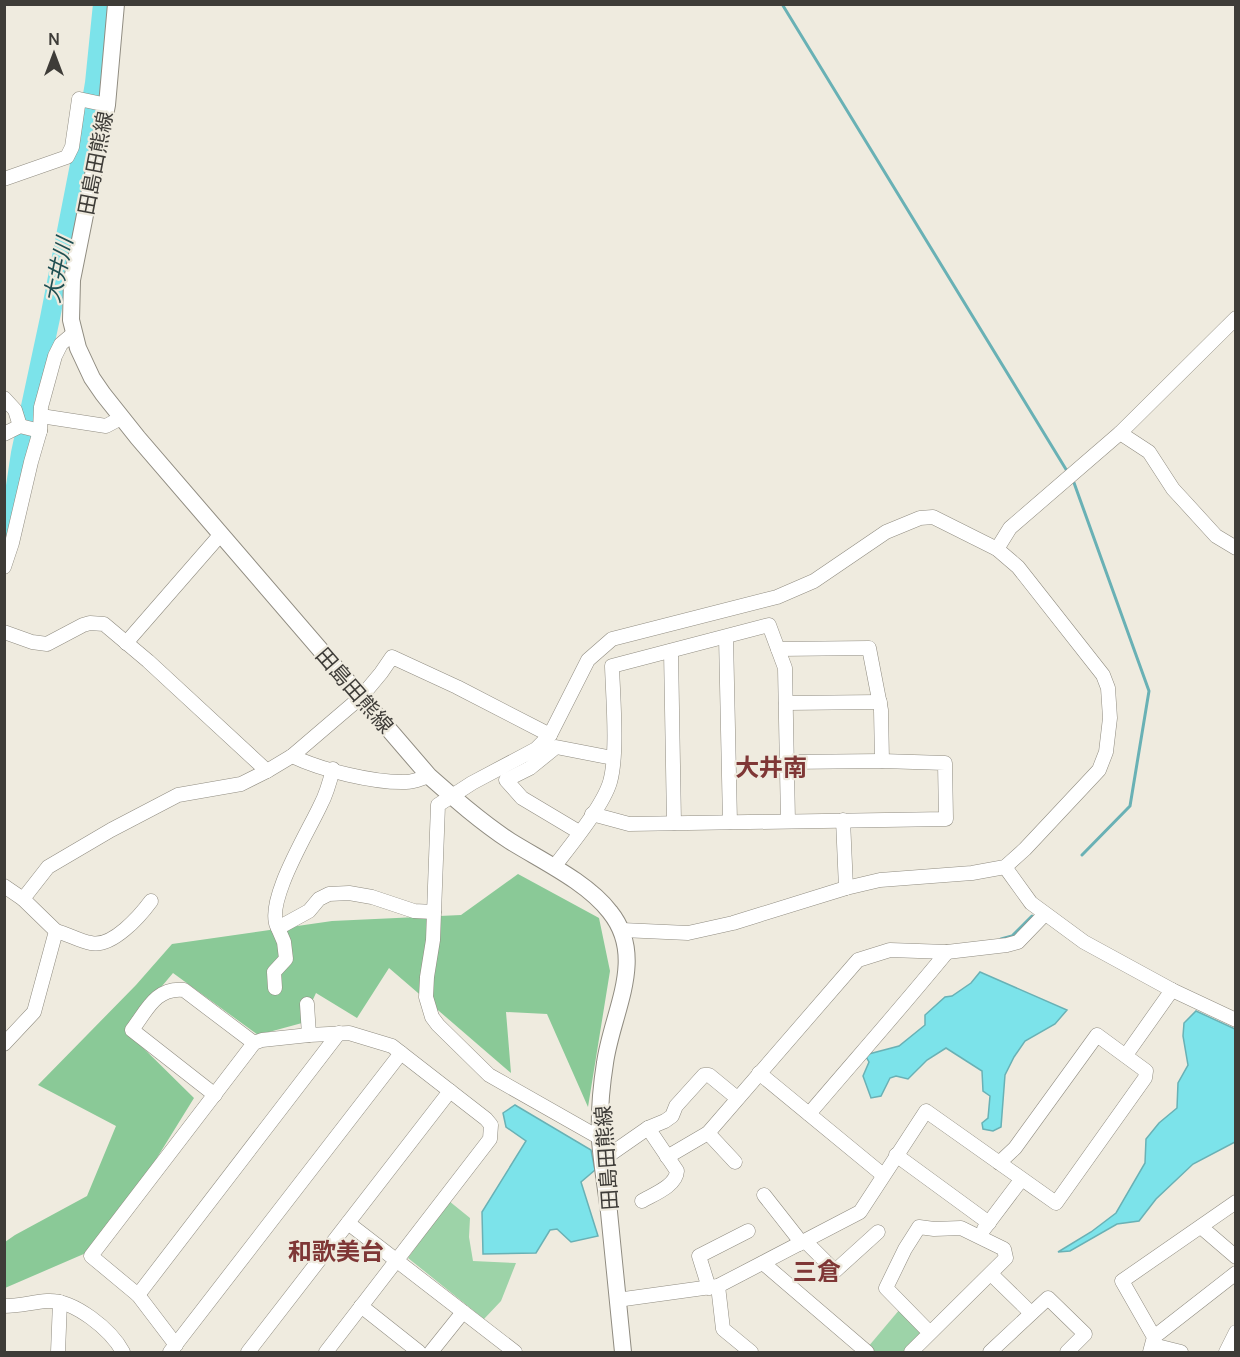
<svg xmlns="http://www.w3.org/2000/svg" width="1240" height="1357" font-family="Manrope,'Noto Sans JP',sans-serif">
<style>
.green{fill:#9dd3a8}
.forest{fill:#8ac997}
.water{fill:#7ce3ea;stroke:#69b1b5;stroke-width:1.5}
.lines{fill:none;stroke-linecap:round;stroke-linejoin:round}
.stream{stroke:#69b1b5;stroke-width:3}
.river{stroke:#7ce3ea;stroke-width:20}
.minor-casing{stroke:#908c81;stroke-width:15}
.major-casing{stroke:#908c81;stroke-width:18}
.minor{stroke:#fff;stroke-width:14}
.major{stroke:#fff;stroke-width:16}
.labels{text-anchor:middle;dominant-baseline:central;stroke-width:4.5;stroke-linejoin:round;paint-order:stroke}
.street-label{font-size:21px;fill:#3e3c38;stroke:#efebdf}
.water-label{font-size:22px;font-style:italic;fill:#1f4e51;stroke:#efebdf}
.quarter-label{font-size:24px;font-weight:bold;fill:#7f3736;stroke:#efebdf}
</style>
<rect width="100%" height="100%" fill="#efebdf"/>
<g class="green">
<polygon points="449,1201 470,1218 469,1237 473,1261 516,1263 501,1301 484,1319 408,1258"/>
<polygon points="900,1309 922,1331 907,1352 874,1352 868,1347"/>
</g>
<polygon class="forest" points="518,874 599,918 610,971 588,1107 547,1014 506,1012 511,1073 389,968 357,1018 316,993 302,1023 258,1035 173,973 125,1030 194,1098 155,1161 86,1253 5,1288 5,1242 15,1235 87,1196 116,1126 38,1085 136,985 172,944 332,921 461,915"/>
<g class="water">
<polygon points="980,972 1067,1010 1055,1024 1025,1041 1014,1057 1005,1075 1001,1127 993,1131 983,1129 982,1123 988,1118 990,1096 983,1091 982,1071 946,1048 927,1060 908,1079 896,1076 890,1078 881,1096 871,1098 863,1076 869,1062 865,1055 899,1046 925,1025 925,1015 945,997 952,996 971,983"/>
<polygon points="1196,1011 1235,1029 1235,1142 1193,1164 1156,1199 1139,1221 1117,1224 1070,1251 1058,1252 1091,1232 1116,1213 1145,1163 1146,1139 1159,1123 1177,1108 1178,1083 1188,1065 1183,1036 1184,1023"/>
<polygon points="515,1105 591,1150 595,1170 581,1182 598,1236 571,1242 557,1229 550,1230 536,1253 483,1254 482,1212 526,1141 506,1127 503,1113"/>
</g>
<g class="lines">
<g class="stream">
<polyline points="782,4 1067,471"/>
<polyline points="1073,480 1149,691 1130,806 1082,855"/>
<polyline points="1001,939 1012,936 1032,916"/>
</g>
<polyline class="river" points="4,533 13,506 21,453 50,318 89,119 95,83 103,4"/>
<g class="minor-casing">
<g id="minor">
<polyline points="4,179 67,157 72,147 79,99 107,105"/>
<polyline points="4,398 15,410 20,426"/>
<polyline points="41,416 106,426 121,418"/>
<polyline points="1120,433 1149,452 1173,489 1185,502 1216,536 1236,548"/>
<polyline points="4,434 20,426 40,431"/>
<polyline points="997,549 1010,528 1120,433 1236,318"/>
<polyline points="4,567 12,543 31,462 40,431 41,407 55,356 61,344 74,333"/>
<polyline points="4,632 32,642 47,644 83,625 90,623 104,624 148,661 267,771"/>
<polyline points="726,637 730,822"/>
<polyline points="126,643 221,534"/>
<polyline points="778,649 869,648 881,710 882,761"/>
<polyline points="671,651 674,823"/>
<polyline points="786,703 880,702"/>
<path d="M292,756C321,770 374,783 406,782C414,782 422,778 429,776"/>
<path d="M333,769C330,781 327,793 321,804C310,829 263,904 278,928L309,911L319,899L329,894L349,893L372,897L414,911L434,912"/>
<polyline points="592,814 629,824 946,819 945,763 882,761 787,762"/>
<polyline points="843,820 846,888"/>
<polyline points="579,832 522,798 506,780 530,768 556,747 613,758"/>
<path d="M554,867C570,846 603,806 610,782C618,754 613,698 612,666L769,625L785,668L788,821"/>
<polyline points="1005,867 1031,903 1084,942 1172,990 1236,1020"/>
<polyline points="4,886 23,899 56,931 34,1012 4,1044"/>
<polyline points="23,899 48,867 111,830 178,795 241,784 267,771 292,756 361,697 381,673 392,657 457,687 550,735"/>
<path d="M56,931C68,934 79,941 91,943C112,948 140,916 151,901"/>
<polyline points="275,988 274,972 286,959 284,942 278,928"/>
<polyline points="307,1004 309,1035"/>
<polyline points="1126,1055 1172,990"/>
<polyline points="759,1073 883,1175"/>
<path d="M215,1095L132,1030C147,1010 156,987 184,990L254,1043"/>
<path d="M809,1114C855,1060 902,1007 947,952"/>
<polyline points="708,1133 735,1162"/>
<polyline points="600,1138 489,1075 438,1025 432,1017 426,997 427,977 433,940 438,805 472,783 536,749 550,735 588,660 612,639 777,597 814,581 886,532 920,518 933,517 997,549 1018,567 1103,675 1108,688 1110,718 1106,752 1099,770 1025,849 1005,867 972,873 880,880 846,888 733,923 688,933 622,930"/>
<polyline points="896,1155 989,1223"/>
<polyline points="667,1157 708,1133 858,960 890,950 947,952 1007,945 1018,942 1044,915"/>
<polyline points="602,1160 648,1128 665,1121 672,1116 676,1106 704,1075 709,1075 737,1098"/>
<polyline points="764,1195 797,1237 799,1244"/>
<path d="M642,1201C654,1194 676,1186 677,1171L648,1128"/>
<polyline points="348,1223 515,1352"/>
<polyline points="1201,1227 1236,1257"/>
<polyline points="984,1229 1021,1180"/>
<polyline points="805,1241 835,1271 878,1232"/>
<polyline points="763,1263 867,1352"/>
<polyline points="991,1274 1031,1313"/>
<polyline points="718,1286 723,1329 751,1352"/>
<polyline points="709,1288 699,1256 748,1231"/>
<polyline points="138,1295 339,1033"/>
<polyline points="617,1300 718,1286 860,1212 926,1111 1056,1203 1145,1078 1146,1071 1097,1035 1015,1148 999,1163"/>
<path d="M4,1306C19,1306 33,1302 47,1301C74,1299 111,1330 123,1352"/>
<polyline points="361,1306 419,1352"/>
<polyline points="1154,1337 1236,1273"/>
<polyline points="176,1345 138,1295 91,1256 254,1043 262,1040 309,1035 349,1033 392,1046 486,1119 491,1125 490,1139 326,1352"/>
<polyline points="1153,1345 1181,1352"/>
<polyline points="58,1352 60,1302"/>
<polyline points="170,1352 401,1053"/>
<polyline points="248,1352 450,1091"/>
<polyline points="431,1352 463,1312"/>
<polyline points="911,1352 1006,1258 1004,1249 961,1228 934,1229 919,1227 905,1249 886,1288 930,1333"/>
<polyline points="990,1352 1048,1298 1085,1334 1067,1352"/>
<polyline points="1150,1352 1154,1337 1122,1281 1236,1202"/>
<polyline points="1226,1352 1236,1332"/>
</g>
</g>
<g class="major-casing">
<path id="major" d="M116,4L107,105L72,280L71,320L78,348L92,378L103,394L138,438L429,776C455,799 481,822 510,841C542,861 587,882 610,912C647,958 612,1012 605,1063C601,1088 599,1115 600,1140C602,1165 606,1188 609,1212C614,1259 618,1306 623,1352"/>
</g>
<use href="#minor" class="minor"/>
<use href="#major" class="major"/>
</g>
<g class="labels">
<g class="street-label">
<text transform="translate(95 163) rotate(-79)">田島田熊線</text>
<text transform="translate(355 690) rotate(49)">田島田熊線</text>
<text transform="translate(606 1158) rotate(-94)">田島田熊線</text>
</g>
<g class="water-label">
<text transform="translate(58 270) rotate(-78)">大井川</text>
</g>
<g class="quarter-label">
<text x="771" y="766">大井南</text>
<text x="336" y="1250">和歌美台</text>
<text x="817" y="1270">三倉</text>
</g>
</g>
<rect width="1240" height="1357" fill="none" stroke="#3e3c38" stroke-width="12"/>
<g transform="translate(54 54)" stroke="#efebdf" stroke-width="4.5" paint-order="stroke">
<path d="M0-4.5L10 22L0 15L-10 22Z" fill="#3e3c38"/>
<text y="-9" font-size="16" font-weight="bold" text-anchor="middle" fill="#3e3c38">N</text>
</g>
</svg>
